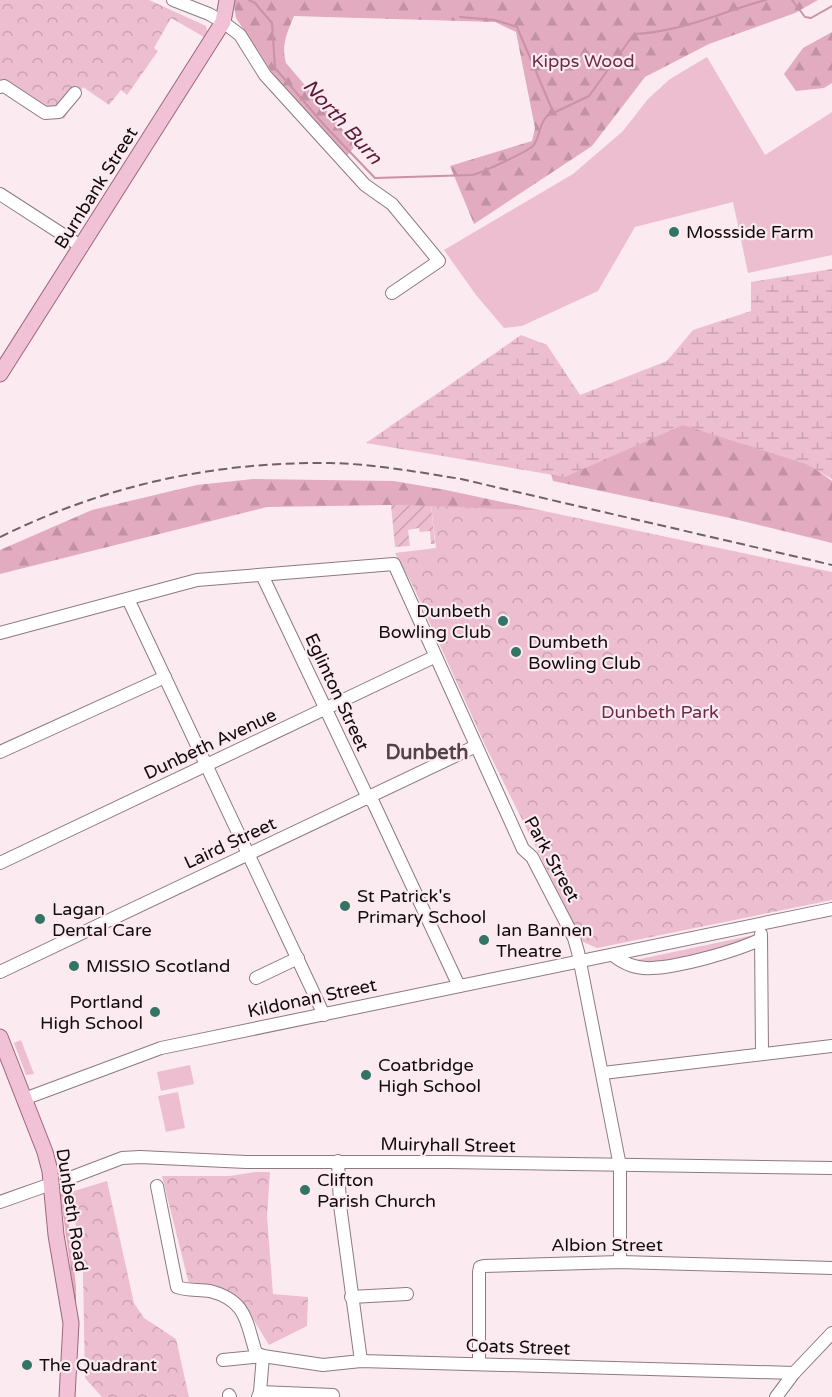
<svg xmlns="http://www.w3.org/2000/svg" width="832" height="1397" font-family="'Varela Round',sans-serif">
<style>
.grass{fill:#edbed0}
.forest{fill:url(#forest-firs)}
.wetland{fill:url(#wetland-marsh)}
.park{fill:url(#park-crowns)}
.garden{fill:url(#garden-furrows)}
.lines{fill:none;stroke-linecap:round;stroke-linejoin:round}
.stream{stroke:#c992a7;stroke-width:2}
.minor-casing{stroke:#8b7b81;stroke-width:14}
.major-casing{stroke:#9d677d;stroke-width:17}
.minor{stroke:#fff;stroke-width:12}
.major{stroke:#f1c2d5;stroke-width:15}
.rail{stroke:#6d6366;stroke-width:2;stroke-dasharray:9 4.5;stroke-linecap:butt}
.poi-dot{fill:#337464;stroke:#fbeaf0;stroke-width:2}
.labels{text-anchor:middle;dominant-baseline:central;stroke-width:4.5;stroke-linejoin:round;paint-order:stroke}
.park-label{font-size:18px;fill:#6c2a48;stroke:#fbeaf0}
.street-label{font-size:18px;fill:#110b0d;stroke:#fbeaf0}
.poi-label{font-size:18px;fill:#110b0d;stroke:#fbeaf0;text-anchor:start}
.water-label{font-size:20px;font-style:italic;fill:#5b1a39;stroke:#fbeaf0}
.neighbourhood-label{font-size:20px;font-weight:bold;fill:#524349;stroke:#fbeaf0}
</style>
<defs>
<pattern id="forest-firs" width="22" height="20" patternUnits="userSpaceOnUse" patternTransform="scale(1.5)"><rect width="22" height="20" fill="#e3abc0"/><path d="M5 1l3.5 6h-7zM16 11l3.5 6h-7z" fill="#c292a4"/></pattern>
<pattern id="wetland-marsh" width="20" height="14" patternUnits="userSpaceOnUse" patternTransform="scale(1.5)"><rect width="20" height="14" fill="#edbed0"/><path d="M1 5h8M5 5V1M11 12h8M15 12V8" fill="none" stroke="#caa2b1"/></pattern>
<pattern id="park-crowns" width="20" height="18" patternUnits="userSpaceOnUse" patternTransform="scale(1.5)"><rect width="20" height="18" fill="#edbed0"/><path d="M2 6a3 3 0 1 1 6 0M12 15a3 3 0 1 1 6 0" fill="none" stroke="#caa2b1"/></pattern>
<pattern id="garden-furrows" width="10" height="10" patternUnits="userSpaceOnUse" patternTransform="scale(1.5)"><rect width="10" height="10" fill="#edbed0"/><path d="M-1 1l2-2M0 10L10 0M9 11l2-2" fill="none" stroke="#caa2b1"/></pattern>
</defs>
<rect width="100%" height="100%" fill="#fbeaf0"/>
<g class="grass">
<polygon points="707,57 765,155 832,112 832,255 748,273 733,202 635,227 598,291 522,326 504,328 476,295 444,250 573,174 623,131 648,99 670,79"/>
<polygon points="754,935 755,937 730,947 651,965 631,961"/>
<polygon points="21,1040 34,1074 26,1075 14,1043"/>
<polygon points="190,1065 194,1084 161,1091 157,1072"/>
<polygon points="178,1092 185,1128 166,1132 158,1096"/>
</g>
<g class="forest">
<path d="M233,0H818L795,13L709,44L645,77L592,146L474,224L450,166L532,141L535,128L516,32L495,22L294,16C287,33 281,45 286,63L356,145L346,157L273,74L236,18Z"/>
<polygon points="832,32 832,83 824,88 796,91 784,74 803,48"/>
<polygon points="657,387 697,422 807,463 832,481 832,543 730,518 553,481 548,463"/>
<polygon points="253,479 394,481 446,490 544,511 391,505 267,507 0,574 0,550 92,510 197,485"/>
<polygon points="65,1193 76,1286 76,1329 70,1263 60,1194"/>
</g>
<polygon class="wetland" points="832,269 832,479 806,464 683,425 565,477 366,443 521,335 547,345 580,395 667,361 693,330 751,311 751,282"/>
<g class="park">
<polygon points="0,0 149,0 206,26 207,31 204,37 171,18 154,48 158,51 127,95 121,90 109,105 83,87 64,119 0,81"/>
<polygon points="431,506 544,511 832,572 832,900 597,948 583,942 486,747 414,588 395,553 436,548"/>
<polygon points="255,1172 270,1172 267,1216 273,1294 308,1297 307,1326 269,1345 247,1309 190,1288 162,1176 230,1176"/>
<polygon points="107,1181 134,1303 144,1318 176,1339 189,1397 102,1397 85,1378 83,1274 71,1192"/>
</g>
<polygon class="garden" points="391,505 431,506 435,544 431,544 430,531 420,532 419,528 408,530 410,546 395,547"/>
<g class="lines">
<g class="stream">
<path d="M249,0L255,3L272,23L275,68L326,127L375,178L472,175C482,173 526,152 533,146C540,138 539,124 547,116L589,96L634,34C666,33 700,22 730,11C743,7 753,3 766,0"/>
<polyline points="792,0 805,17 811,18 832,6"/>
<polyline points="460,17 495,20 517,27 554,114"/>
</g>
<g class="minor-casing">
<g id="minor">
<polyline points="173,0 209,14 223,22 240,35 265,75 365,185 392,204 439,261 392,293"/>
<polyline points="0,87 4,86 45,113 59,112 75,93"/>
<polyline points="0,194 82,247"/>
<polyline points="262,575 368,798 373,802 459,986"/>
<polyline points="128,599 324,1015"/>
<polyline points="0,633 197,580 394,564 523,849 532,857 574,938 578,952 620,1166 620,1262"/>
<polyline points="0,752 165,677"/>
<polyline points="0,863 434,657"/>
<polyline points="761,934 762,1054"/>
<path d="M613,955C624,964 638,969 652,968C679,967 737,951 761,939"/>
<polyline points="0,972 476,746"/>
<polyline points="256,978 298,958"/>
<polyline points="603,1073 832,1046"/>
<polyline points="24,1099 161,1048 832,909"/>
<polyline points="338,1161 340,1205 361,1361"/>
<polyline points="67,1179 122,1158 140,1157 246,1162 449,1162 832,1168"/>
<path d="M157,1186L177,1287C188,1291 199,1289 210,1291C248,1301 246,1323 256,1353L263,1356L323,1365L361,1361L794,1373"/>
<polyline points="0,1202 51,1184"/>
<polyline points="351,1297 407,1294"/>
<polyline points="223,1360 263,1356 260,1392"/>
<polyline points="479,1364 479,1272 480,1267 484,1266 620,1262 832,1268"/>
<polyline points="229,1395 230,1397"/>
<polyline points="258,1397 260,1392 333,1395"/>
<polyline points="776,1397 794,1373 832,1333"/>
</g>
</g>
<g class="major-casing">
<g id="major">
<polyline points="0,374 223,22 227,0"/>
<polyline points="0,1037 45,1152 50,1171 56,1235 71,1323 67,1397"/>
</g>
</g>
<use href="#minor" class="minor"/>
<use href="#major" class="major"/>
<path class="rail" d="M0,537C106,485 212,462 330,463C374,464 418,472 461,479L832,565"/>
</g>
<g class="poi-dot">
<circle cx="674" cy="232" r="6"/>
<circle cx="503" cy="621" r="6"/>
<circle cx="516" cy="652" r="6"/>
<circle cx="345" cy="906" r="6"/>
<circle cx="40" cy="919" r="6"/>
<circle cx="484" cy="940" r="6"/>
<circle cx="74" cy="966" r="6"/>
<circle cx="155" cy="1012" r="6"/>
<circle cx="366" cy="1075" r="6"/>
<circle cx="305" cy="1190" r="6"/>
<circle cx="27" cy="1365" r="6"/>
</g>
<g class="labels">
<g class="park-label">
<text x="583" y="61">Kipps Wood</text>
<text x="660" y="712">Dunbeth Park</text>
</g>
<g class="street-label">
<text transform="translate(96 188) rotate(-58)">Burnbank Street</text>
<text transform="translate(337 692) rotate(65)">Eglinton Street</text>
<text transform="translate(210 744) rotate(-25)">Dunbeth Avenue</text>
<text transform="translate(230 843) rotate(-25)">Laird Street</text>
<text transform="translate(552 859) rotate(61)">Park Street</text>
<text transform="translate(312 998) rotate(-12)">Kildonan Street</text>
<text transform="translate(448 1145) rotate(1)">Muiryhall Street</text>
<text transform="translate(72 1210) rotate(81)">Dunbeth Road</text>
<text x="607" y="1245">Albion Street</text>
<text transform="translate(518 1347) rotate(2)">Coats Street</text>
</g>
<g class="poi-label">
<text x="686" y="232">Mossside Farm</text>
<text x="491" y="611" text-anchor="end">Dunbeth<tspan x="491" dy="21">Bowling Club</tspan></text>
<text x="528" y="642">Dumbeth<tspan x="528" dy="21">Bowling Club</tspan></text>
<text x="357" y="896">St Patrick's<tspan x="357" dy="21">Primary School</tspan></text>
<text x="52" y="909">Lagan<tspan x="52" dy="21">Dental Care</tspan></text>
<text x="496" y="930">Ian Bannen<tspan x="496" dy="21">Theatre</tspan></text>
<text x="86" y="966">MISSIO Scotland</text>
<text x="143" y="1002" text-anchor="end">Portland<tspan x="143" dy="21">High School</tspan></text>
<text x="378" y="1065">Coatbridge<tspan x="378" dy="21">High School</tspan></text>
<text x="317" y="1180">Clifton<tspan x="317" dy="21">Parish Church</tspan></text>
<text x="39" y="1365">The Quadrant</text>
</g>
<g class="water-label">
<text transform="translate(342 122) rotate(48)">North Burn</text>
</g>
<g class="neighbourhood-label">
<text x="427" y="753">Dunbeth</text>
</g>
</g>
</svg>
